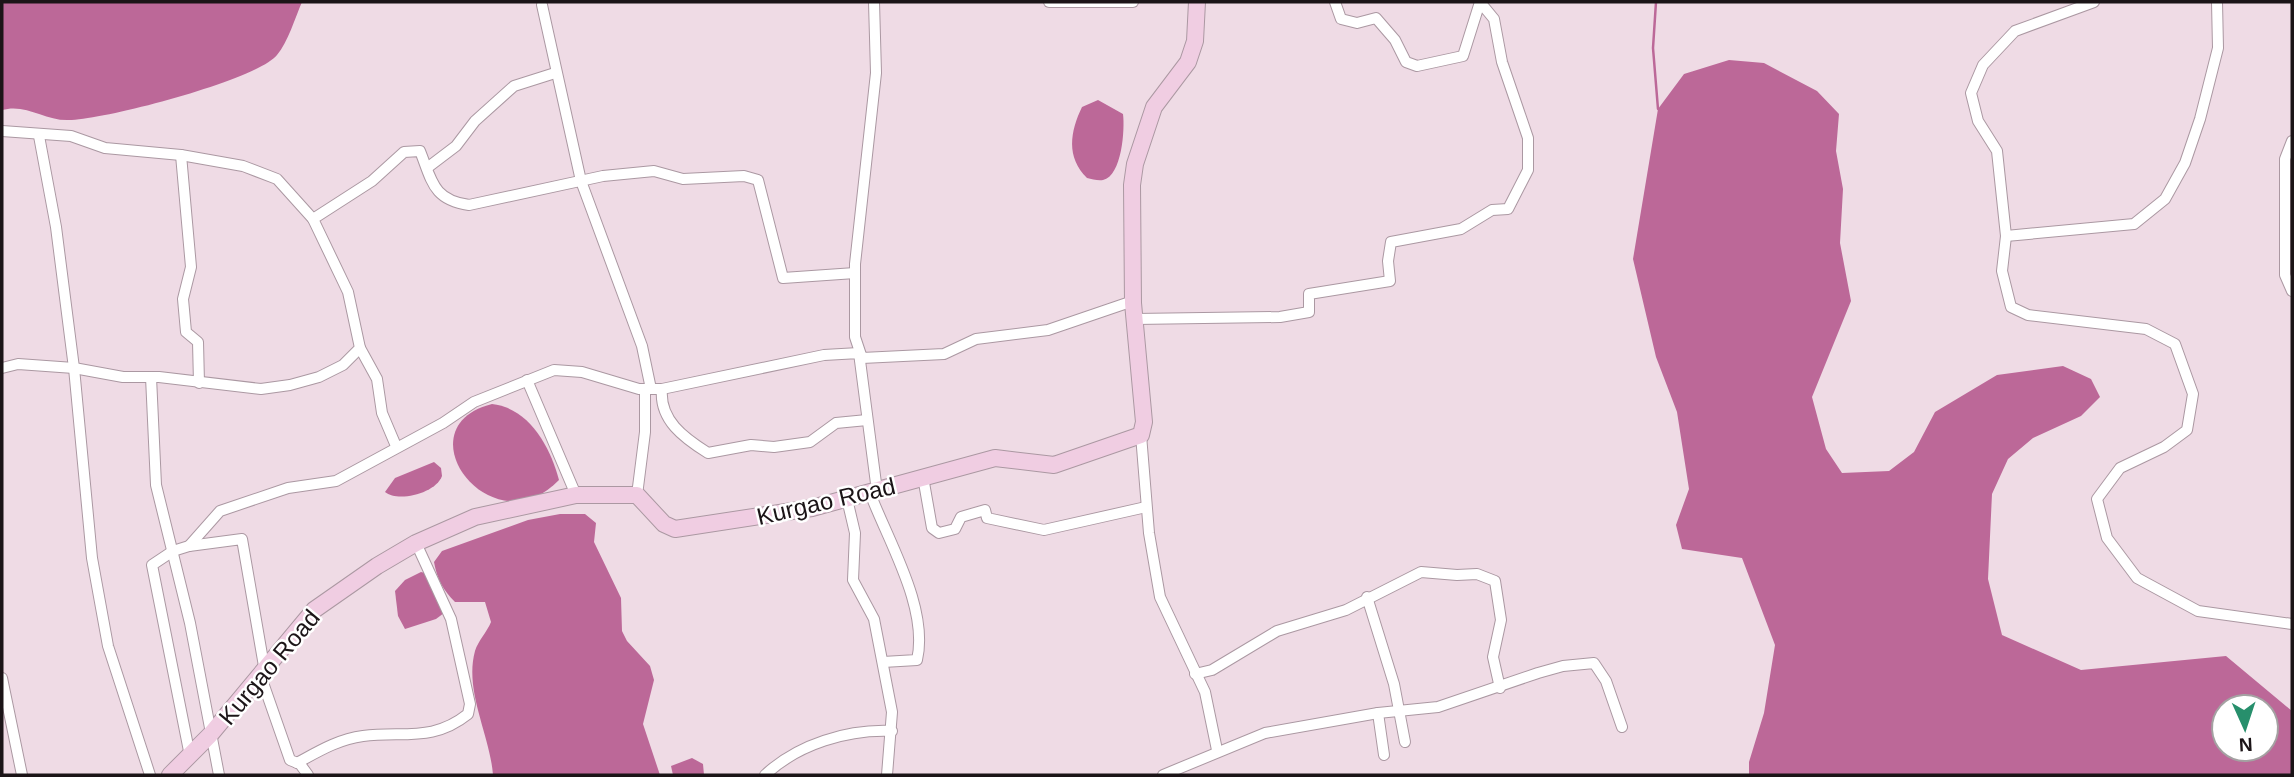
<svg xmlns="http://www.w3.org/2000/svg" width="2294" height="777" font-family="Arial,sans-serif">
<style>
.water{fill:#bc6898;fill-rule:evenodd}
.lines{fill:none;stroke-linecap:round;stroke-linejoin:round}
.stream{stroke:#bc6898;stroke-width:2.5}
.street-casing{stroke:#ab98a2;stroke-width:12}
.secondary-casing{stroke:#ab98a2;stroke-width:18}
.street{stroke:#fff;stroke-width:10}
.secondary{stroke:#f0cde2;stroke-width:16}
.labels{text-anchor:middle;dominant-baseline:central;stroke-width:5;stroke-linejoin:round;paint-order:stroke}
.street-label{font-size:24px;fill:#1b1417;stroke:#fff}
</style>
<rect width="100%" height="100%" fill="#efdbe5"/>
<g class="water">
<path d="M2,2H302C295,18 288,42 277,55C257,80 104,120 69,120C45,121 26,103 2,110Z"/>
<path d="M1729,60L1764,63L1817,91L1839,114L1836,151L1843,189L1840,243L1851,301L1812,397L1826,449L1842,473L1889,471L1914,452L1935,412L1997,375L2063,366L2091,379L2100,397L2081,416L2033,438L2008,459L1992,494L1988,579L2002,635L2081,670L2226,656L2292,711V775H1749V762L1764,713L1775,645L1742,558L1682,549L1676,525L1689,489L1677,412L1656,357L1633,259L1658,109L1684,74ZM2266,707V749H2224V707Z"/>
<path d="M1098,100L1123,114C1125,129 1122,176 1103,180C1098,181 1092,179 1087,178C1066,157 1070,132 1082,107Z"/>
<path d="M492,404C529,408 550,446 559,480C491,550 400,427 492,404Z"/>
<path d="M434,462L441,468L442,476C436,493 398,503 385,492L395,478Z"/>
<path d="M560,514H585L596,523L594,542L621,598L622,631L627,641L650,666L654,680L643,724L660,775H493C490,735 464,691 475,651C478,641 487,632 491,622L485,602H455C443,590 437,579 434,562L442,551L528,520Z"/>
<polygon points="421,572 425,573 444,613 436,619 405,629 398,616 395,591 405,580"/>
<polygon points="692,758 703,764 704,775 673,775 671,766"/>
</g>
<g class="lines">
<polyline class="stream" points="1656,2 1653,48 1658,109"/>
<g class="street-casing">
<g id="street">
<polyline points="874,2 876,73 855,264 855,337 862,358 944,354 976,339 1048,330 1133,301"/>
<polyline points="1049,2 1133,2"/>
<polyline points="2094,2 2015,31 1983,65 1971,93 1978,121 1997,151 2006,236 2002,271 2011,307 2028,315 2146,329 2175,344 2193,394 2187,430 2164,447 2120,468 2097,499 2107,538 2137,578 2198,611 2292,624"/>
<polyline points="542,5 581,181 642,346 651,389"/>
<polyline points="2,131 71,136 105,148 181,155 243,166 277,179 313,219"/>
<polyline points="39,136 56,227 74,368 92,558 108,646 150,775"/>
<polyline points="2292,141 2285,159 2285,275 2292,291"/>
<polyline points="181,155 191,267 183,299 186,332 198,342 199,383"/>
<polyline points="427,168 456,146 475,121 514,86 555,73"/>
<polyline points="2006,236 2134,224 2165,199 2185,163 2200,119 2218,48 2217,2"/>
<polyline points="1135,319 1280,317 1309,312 1309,294 1390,281 1388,261 1391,242 1461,229 1492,210 1508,209 1528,170 1528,138 1502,62 1494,19 1480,2 1463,56 1417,66 1406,62 1395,40 1376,18 1357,23 1341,19 1335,2"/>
<polyline points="360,348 377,379 382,413 396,446"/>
<path d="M2,368L18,364L74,368L123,377H159L261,389L290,385L319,377L343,365L360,348L348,292L313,219L372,181L404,152L420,151C432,181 433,200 469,205L603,176L654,171L683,179L744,176L758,180L783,278L855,273"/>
<polyline points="151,377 156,485 190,623 219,775"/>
<polyline points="527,380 576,495"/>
<path d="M662,389C659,420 684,438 708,453L751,445L774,447L810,442L836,423L867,420"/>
<polyline points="1141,435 1149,533 1160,597 1205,692 1217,750"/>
<polyline points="923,477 932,528 939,533 955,529 961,517 985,510 987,518 1044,530 1146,507"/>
<path d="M870,493C888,541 929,608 917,660L883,662"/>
<polyline points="637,495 645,432 645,389"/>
<polyline points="847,499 855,533 853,580 874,619 892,712 887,775"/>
<polyline points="189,546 242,539 265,672"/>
<polyline points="1367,597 1394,684 1405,742"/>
<polyline points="1195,674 1212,670 1277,631 1346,610 1421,572 1457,575 1477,574 1495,581 1501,620 1493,657 1500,688"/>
<polyline points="261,677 290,760 300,764 308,775"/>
<polyline points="2,678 22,775"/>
<polyline points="1378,713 1384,755"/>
<polyline points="190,756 152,565 173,551 189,546 220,511 288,488 336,481 443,423 474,402 554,370 582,372 639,389 662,389 824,355 859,353 877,491"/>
<path d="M297,763C319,751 339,739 363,736C404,731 433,742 468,714L470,704L451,619L416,543"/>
<path d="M765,775C798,744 848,729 892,731"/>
<polyline points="1163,775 1265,733 1378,713 1438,707 1538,673 1563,666 1594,663 1606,681 1622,727"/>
</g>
</g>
<g class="secondary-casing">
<polyline id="secondary" points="170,775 210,735 314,610 377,566 416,543 475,517 576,495 637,495 664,524 675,529 812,508 995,458 1054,465 1141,435 1144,422 1133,303 1132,185 1135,164 1154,107 1188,62 1195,41 1197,2"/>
</g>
<use href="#street" class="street"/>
<use href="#secondary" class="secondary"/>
</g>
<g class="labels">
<g class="street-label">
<text transform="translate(826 501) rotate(-13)">Kurgao Road</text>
<text transform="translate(269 667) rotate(-50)">Kurgao Road</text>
</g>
</g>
<rect width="2294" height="777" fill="none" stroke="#1b1417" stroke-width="7"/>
<g transform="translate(2245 728) rotate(177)"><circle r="33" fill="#ffffff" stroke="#a4a1a2" stroke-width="2"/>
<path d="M0-5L12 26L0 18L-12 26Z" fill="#278f6c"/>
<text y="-10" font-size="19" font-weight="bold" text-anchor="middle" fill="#1b1417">N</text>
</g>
</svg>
